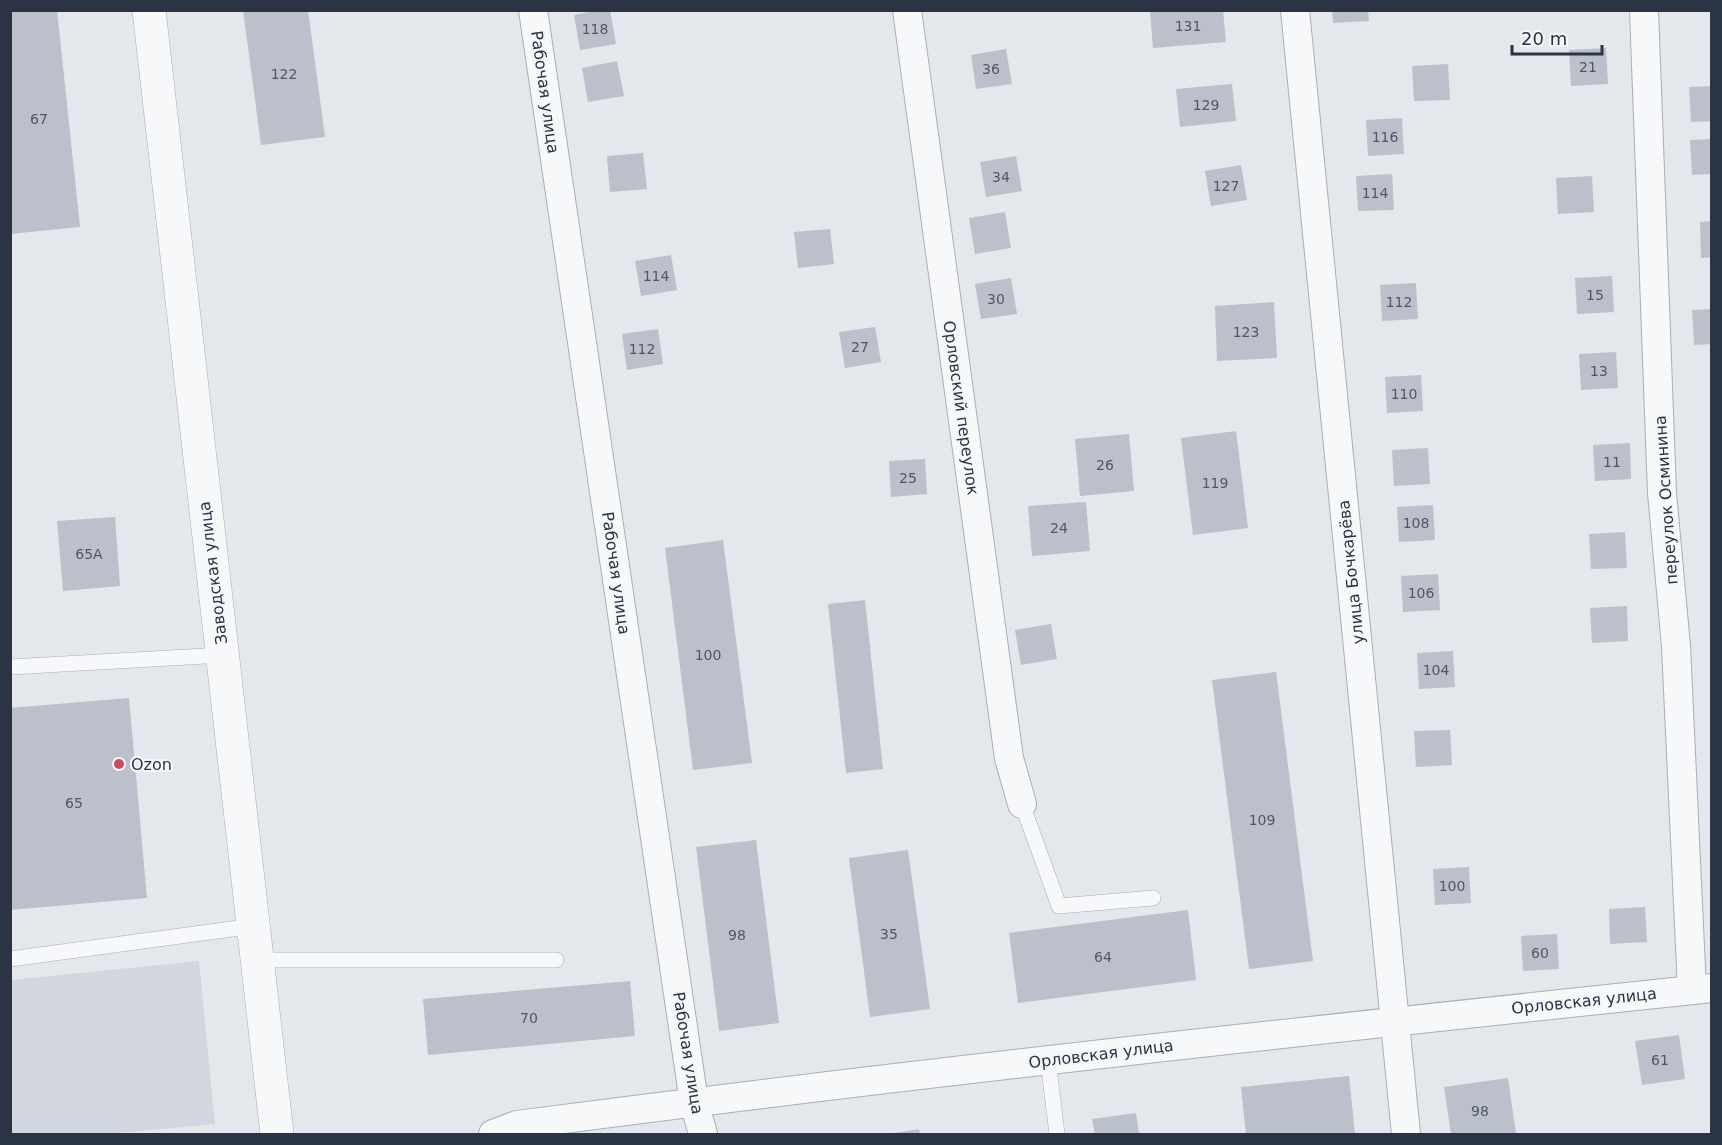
<svg xmlns="http://www.w3.org/2000/svg" width="1722" height="1145" font-family="'DejaVu Sans',sans-serif">
<style>
.built{fill:#d2d6de}
.building{fill:#bbc0ca}
.lines{fill:none;stroke-linecap:round;stroke-linejoin:round}
.service-casing{stroke:#a9aeb7;stroke-width:16}
.minor-casing{stroke:#a9aeb7;stroke-width:30}
.tertiary-casing{stroke:#a9aeb7;stroke-width:34}
.service{stroke:#f7f8fa;stroke-width:15}
.minor{stroke:#f7f8fa;stroke-width:28}
.tertiary{stroke:#f7f8fa;stroke-width:33}
.poi-dot{fill:#d1495b;stroke:#f4f6f9;stroke-width:2}
.labels{text-anchor:middle;dominant-baseline:central;stroke-width:4.5;stroke-linejoin:round;paint-order:stroke}
.number-label{font-size:14px;fill:#4f5766}
.street-label{font-size:16px;fill:#2b3445;stroke:#f4f6f9}
.poi-label{font-size:16px;fill:#2b3445;stroke:#f4f6f9;text-anchor:start}
</style>
<rect width="100%" height="100%" fill="#e4e7ec"/>
<polygon class="built" points="199,961 215,1124 106,1134 11,1134 11,980"/>
<g class="building">
<polygon points="10,10 57,10 80,227 10,234"/>
<polygon points="243,10 308,10 325,137 261,145"/>
<polygon points="599,10 610,10 616,44 580,50 574,15"/>
<polygon points="1150,10 1223,10 1226,42 1153,48"/>
<polygon points="1332,10 1368,10 1369,21 1333,23"/>
<polygon points="1606,48 1608,84 1571,86 1569,50"/>
<polygon points="1006,49 1012,84 976,89 971,55"/>
<polygon points="617,61 624,96 588,102 582,68"/>
<polygon points="1448,64 1450,100 1414,101 1412,66"/>
<polygon points="1232,84 1236,121 1180,127 1176,89"/>
<polygon points="1712,86 1712,121 1691,122 1689,87"/>
<polygon points="1402,118 1404,154 1368,156 1366,120"/>
<polygon points="1712,139 1712,174 1692,175 1690,140"/>
<polygon points="643,153 647,189 610,192 607,156"/>
<polygon points="1016,156 1022,191 986,197 980,162"/>
<polygon points="1241,165 1247,200 1211,206 1205,171"/>
<polygon points="1392,174 1394,210 1358,211 1356,176"/>
<polygon points="1592,176 1594,212 1558,214 1556,178"/>
<polygon points="1005,212 1011,248 975,254 969,218"/>
<polygon points="1712,221 1712,257 1701,258 1700,222"/>
<polygon points="830,229 834,264 798,268 794,232"/>
<polygon points="671,255 677,290 641,296 635,261"/>
<polygon points="1612,276 1614,312 1577,314 1575,278"/>
<polygon points="1011,278 1017,314 981,319 975,284"/>
<polygon points="1416,283 1418,319 1382,321 1380,285"/>
<polygon points="1274,302 1277,358 1217,361 1215,306"/>
<polygon points="1712,309 1712,344 1694,345 1692,310"/>
<polygon points="875,327 881,362 845,368 839,332"/>
<polygon points="658,329 663,364 627,370 622,334"/>
<polygon points="1616,352 1618,388 1581,390 1579,354"/>
<polygon points="1421,375 1423,411 1387,413 1385,377"/>
<polygon points="1236,431 1248,528 1193,535 1181,438"/>
<polygon points="1129,434 1134,491 1080,496 1075,439"/>
<polygon points="1630,443 1631,479 1595,481 1593,445"/>
<polygon points="1428,448 1430,484 1394,486 1392,450"/>
<polygon points="925,459 927,494 891,497 889,461"/>
<polygon points="1086,502 1090,551 1032,556 1028,506"/>
<polygon points="1433,505 1435,540 1399,542 1397,507"/>
<polygon points="115,517 120,586 63,591 57,521"/>
<polygon points="1625,532 1627,568 1591,569 1589,534"/>
<polygon points="723,540 752,763 693,770 665,548"/>
<polygon points="1438,574 1440,610 1403,612 1401,576"/>
<polygon points="865,600 883,769 846,773 828,604"/>
<polygon points="1627,606 1628,641 1592,643 1590,608"/>
<polygon points="1051,624 1057,659 1021,665 1015,630"/>
<polygon points="1453,651 1455,687 1419,689 1417,653"/>
<polygon points="1276,672 1313,961 1249,969 1212,680"/>
<polygon points="129,698 147,898 10,910 10,708"/>
<polygon points="1450,730 1452,765 1416,767 1414,731"/>
<polygon points="756,840 779,1023 719,1031 696,847"/>
<polygon points="908,850 930,1009 870,1017 849,858"/>
<polygon points="1469,867 1471,903 1435,905 1433,869"/>
<polygon points="1645,907 1647,942 1610,944 1609,909"/>
<polygon points="1188,910 1196,980 1018,1003 1009,933"/>
<polygon points="1557,934 1559,969 1523,971 1521,936"/>
<polygon points="630,981 635,1036 428,1055 423,999"/>
<polygon points="1679,1035 1685,1079 1642,1085 1635,1041"/>
<polygon points="1349,1076 1355,1134 1246,1134 1241,1087"/>
<polygon points="1508,1078 1516,1134 1451,1134 1444,1087"/>
<polygon points="1136,1113 1139,1134 1095,1134 1092,1119"/>
<polygon points="919,1129 920,1134 895,1134 895,1133"/>
</g>
<g class="lines">
<g class="service-casing">
<g id="service">
<polyline points="10,667 223,655"/>
<polyline points="1022,804 1059,906 1153,898"/>
<polyline points="10,959 254,926"/>
<polyline points="257,960 556,960"/>
<polyline points="1048,1060 1057,1134"/>
</g>
</g>
<g class="minor-casing">
<g id="minor">
<polyline points="533,10 694,1102 703,1134"/>
<polyline points="907,10 1009,758 1022,804"/>
<polyline points="1295,10 1406,1134"/>
<polyline points="1644,10 1662,493 1676,646 1692,990"/>
<path d="M493,1134L517,1125C914,1073 1313,1030 1712,988"/>
</g>
</g>
<g class="tertiary-casing">
<polyline id="tertiary" points="149,10 277,1134"/>
</g>
<use href="#service" class="service"/>
<use href="#minor" class="minor"/>
<use href="#tertiary" class="tertiary"/>
</g>
<circle class="poi-dot" cx="119" cy="764" r="6"/>
<g class="labels">
<g class="number-label">
<text x="1188" y="26">131</text>
<text x="595" y="29">118</text>
<text x="1588" y="67">21</text>
<text x="991" y="69">36</text>
<text x="284" y="74">122</text>
<text x="1206" y="105">129</text>
<text x="39" y="119">67</text>
<text x="1385" y="137">116</text>
<text x="1001" y="177">34</text>
<text x="1226" y="186">127</text>
<text x="1375" y="193">114</text>
<text x="656" y="276">114</text>
<text x="1595" y="295">15</text>
<text x="996" y="299">30</text>
<text x="1399" y="302">112</text>
<text x="1246" y="332">123</text>
<text x="860" y="347">27</text>
<text x="642" y="349">112</text>
<text x="1599" y="371">13</text>
<text x="1404" y="394">110</text>
<text x="1612" y="462">11</text>
<text x="1105" y="465">26</text>
<text x="908" y="478">25</text>
<text x="1215" y="483">119</text>
<text x="1416" y="523">108</text>
<text x="1059" y="528">24</text>
<text x="89" y="554">65А</text>
<text x="1421" y="593">106</text>
<text x="708" y="655">100</text>
<text x="1436" y="670">104</text>
<text x="74" y="803">65</text>
<text x="1262" y="820">109</text>
<text x="1452" y="886">100</text>
<text x="889" y="934">35</text>
<text x="737" y="935">98</text>
<text x="1540" y="953">60</text>
<text x="1103" y="957">64</text>
<text x="529" y="1018">70</text>
<text x="1660" y="1060">61</text>
<text x="1480" y="1111">98</text>
</g>
<g class="street-label">
<text transform="translate(545 92) rotate(82)">Рабочая улица</text>
<text transform="translate(961 408) rotate(82)">Орловский переулок</text>
<text transform="translate(1666 500) rotate(-94)">переулок Осминина</text>
<text transform="translate(1351 572) rotate(-96)">улица Бочкарёва</text>
<text transform="translate(213 573) rotate(-97)">Заводская улица</text>
<text transform="translate(616 573) rotate(82)">Рабочая улица</text>
<text transform="translate(1584 1001) rotate(-6)">Орловская улица</text>
<text transform="translate(688 1053) rotate(81)">Рабочая улица</text>
<text transform="translate(1101 1054) rotate(-7)">Орловская улица</text>
</g>
<g class="poi-label">
<text x="131" y="764">Ozon</text>
</g>
</g>
<rect width="1722" height="1145" fill="none" stroke="#2b3445" stroke-width="24"/>
<path d="M1512 45v9h90v-9" fill="none" stroke="#2b3445" stroke-width="3"/>
<text x="1521" y="45" font-size="18" fill="#2b3445" stroke="#f4f6f9" stroke-width="4.5" paint-order="stroke">20 m</text>
</svg>
